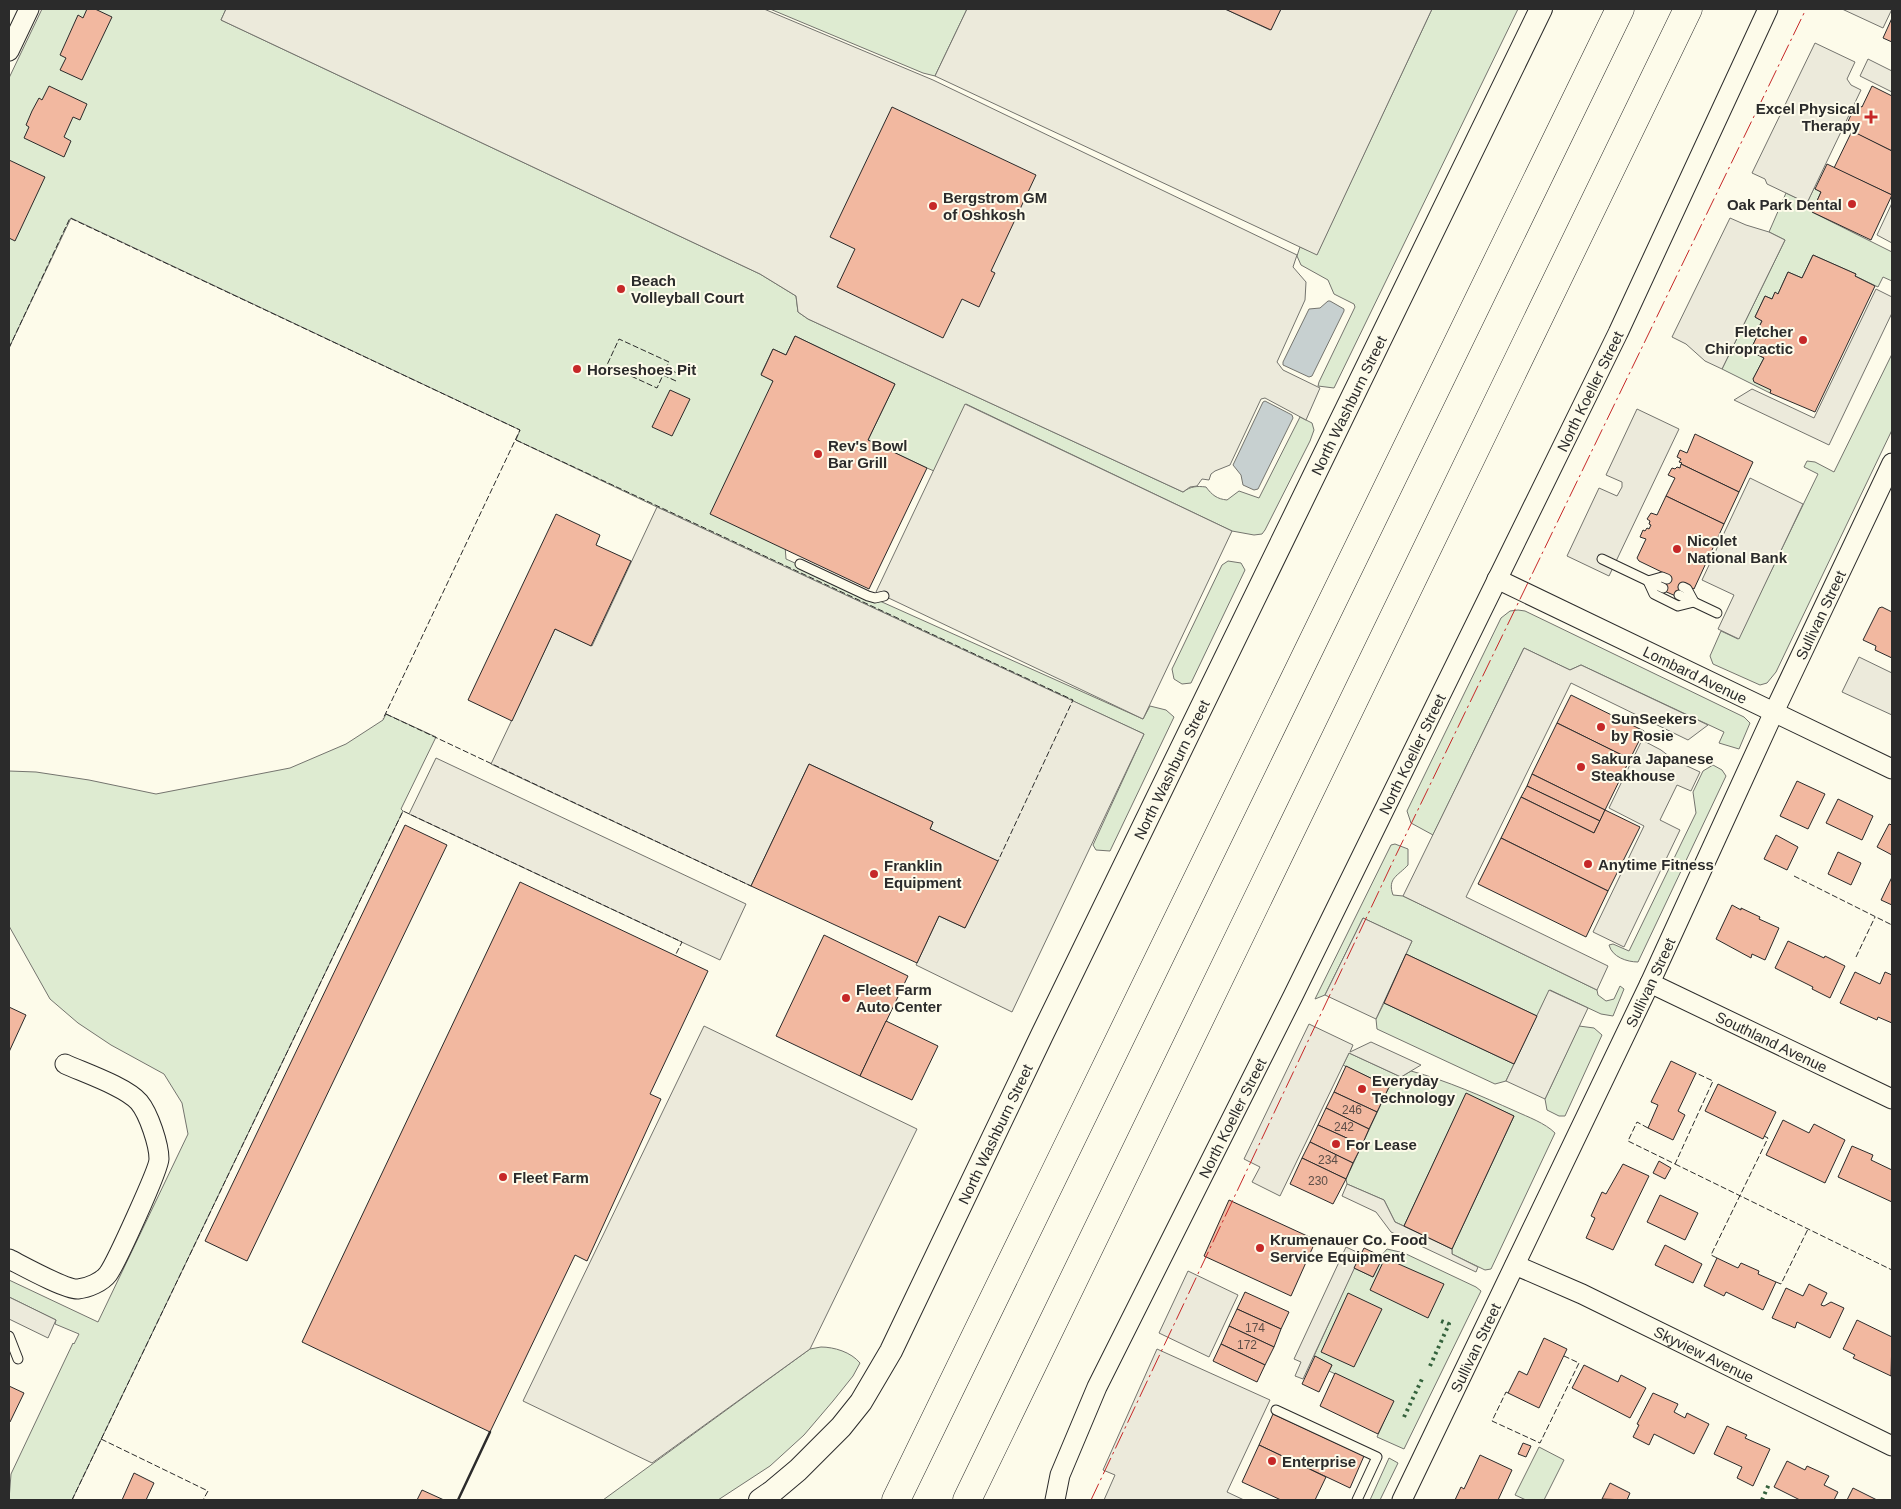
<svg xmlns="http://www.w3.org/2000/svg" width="1901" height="1509" font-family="Helvetica,sans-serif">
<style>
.green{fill:#deebd1;stroke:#74746e}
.parking{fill:#eceadb;stroke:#74746e}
.water{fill:#c7d0d0;stroke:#74746e}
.building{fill:#f2b8a0;stroke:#2b2b2b}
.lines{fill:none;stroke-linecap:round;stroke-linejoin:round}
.service-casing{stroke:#2b2b2b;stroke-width:11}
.minor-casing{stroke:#2b2b2b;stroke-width:21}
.tertiary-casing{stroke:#2b2b2b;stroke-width:24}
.motorway-casing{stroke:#2b2b2b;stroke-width:29}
.service{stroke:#fdfbea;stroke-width:9}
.minor{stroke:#fdfbea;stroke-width:19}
.tertiary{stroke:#fdfbea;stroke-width:22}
.motorway{stroke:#fdfbea;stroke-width:28}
.hedge{stroke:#34623c;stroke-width:4;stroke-dasharray:2.5 4;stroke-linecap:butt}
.fence{stroke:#2b2b2b;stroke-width:1;stroke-dasharray:6 2.5;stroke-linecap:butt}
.wall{stroke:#2b2b2b;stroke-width:2.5}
.power{stroke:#c62828;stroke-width:1;stroke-dasharray:18 4 2.5 4;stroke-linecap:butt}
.poi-dot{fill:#c62828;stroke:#fdfbea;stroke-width:2}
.labels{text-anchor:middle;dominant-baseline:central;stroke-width:4;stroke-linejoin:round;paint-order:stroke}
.number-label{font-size:12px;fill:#5d4e48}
.poi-label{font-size:15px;font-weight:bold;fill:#2b2b2b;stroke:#fdfbea;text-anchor:start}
.street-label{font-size:15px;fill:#2b2b2b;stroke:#fdfbea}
</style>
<rect width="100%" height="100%" fill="#fdfbea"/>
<g class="green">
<path d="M42,9H226L221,20L760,274L796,296L798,312L808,319L1183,492C1191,486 1197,486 1206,487C1212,495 1217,499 1227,500L1239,491L1259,498L1300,417L1312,423L1314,430L1310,441L1265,530L1262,534L1254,535L1232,531L966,404L934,471L927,468L868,440L895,384L795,336L786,355L773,349L761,374L773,381L786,559L1143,719L1150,706L1166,710L1174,717L1110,851L1096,850L1093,845L1144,734L777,564L516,440L520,430L71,218L9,348V78Z"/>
<polygon points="770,9 967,9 935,76 923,73"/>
<polygon points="1432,9 1518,9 1334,388 1318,386 1319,382 1355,307 1354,304 1334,294 1328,280 1301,265 1297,256 1300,247 1317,254"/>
<polygon points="1814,188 1821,192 1812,212 1892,252 1892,281 1883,277 1878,287 1855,276 1856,274 1813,255 1802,278 1788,272 1778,294 1775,293 1772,299 1765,296 1755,317 1762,321 1759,327 1761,328 1750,351 1764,358 1753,379 1771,390 1770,393 1722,369 1785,240 1769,232 1786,193 1807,203"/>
<polygon points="1892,354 1892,430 1776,672 1767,683 1760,685 1713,664 1710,656 1721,631 1738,639 1818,474 1804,467 1807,461 1815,462 1834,472"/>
<polygon points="1228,561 1241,563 1245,570 1191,683 1182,684 1174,679 1172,669 1222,565"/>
<polygon points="1518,610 1525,611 1552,624 1744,717 1750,723 1739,749 1719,743 1724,732 1581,665 1570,670 1524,648 1433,835 1411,823 1407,811 1501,618 1510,611"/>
<polygon points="386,714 436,737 401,809 403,811 72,1500 9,1500 11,1474 73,1343 74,1344 79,1334 55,1324 56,1320 9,1297 9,1280 98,1322 188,1134 182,1103 164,1074 111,1045 78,1023 50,999 9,926 9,771 36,772 89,780 156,794 290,768 346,744 383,720"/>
<path d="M1713,765L1722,770L1726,776L1638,962C1627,962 1612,957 1609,945L1613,944L1629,951L1696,813L1693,792L1703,771Z"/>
<path d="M1395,844L1408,849V865C1398,876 1387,878 1393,895L1403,896L1597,990L1598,995L1606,1001L1614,999L1620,986L1624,989L1613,1016L1601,1014L1550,990L1537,1016L1406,954L1412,941L1363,918L1325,995L1315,999L1391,845Z"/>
<polygon points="1384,1003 1514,1064 1506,1081 1495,1084 1377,1029 1376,1019"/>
<polygon points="1579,1026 1594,1028 1602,1035 1565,1116 1559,1116 1547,1110 1545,1099"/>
<path d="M1349,1053L1401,1077L1411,1071C1448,1081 1481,1096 1515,1111C1528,1117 1545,1123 1555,1133L1491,1269L1485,1270L1452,1254V1249L1514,1116L1466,1094L1404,1226L1395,1222L1384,1200L1347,1184L1346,1179L1389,1087L1343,1065Z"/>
<polygon points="1387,1249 1404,1253 1476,1287 1481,1291 1404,1449 1377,1437 1393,1401 1329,1371 1332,1365 1314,1356 1354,1268 1373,1277 1382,1257 1381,1256"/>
<path d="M821,1347C834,1347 851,1352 860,1363L853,1376L833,1401L804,1435L770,1466L718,1500H603L810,1349Z"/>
<polygon points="1539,1447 1564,1460 1544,1500 1526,1500 1515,1495"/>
<polygon points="1389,1458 1398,1463 1380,1500 1370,1500"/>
</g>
<g class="parking">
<polygon points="226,9 764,9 933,80 1297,255 1293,267 1306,282 1305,300 1277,362 1283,370 1320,388 1306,420 1265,398 1261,399 1230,465 1215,471 1211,474 1209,480 1202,479 1197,486 1190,487 1183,492 808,319 798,312 796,296 760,274 221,20"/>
<polygon points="967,9 1225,9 1270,30 1281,9 1432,9 1317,255 935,76"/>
<polygon points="1842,9 1892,9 1883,28"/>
<polygon points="1815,43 1855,62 1847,79 1851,85 1861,90 1807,203 1767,184 1765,179 1752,173"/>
<polygon points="1868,59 1892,71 1892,92 1860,76"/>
<polygon points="1892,203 1892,243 1877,235"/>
<polygon points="1730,218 1746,225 1769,232 1785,240 1722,369 1705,361 1686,344 1672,337"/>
<polygon points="1876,289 1892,297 1892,313 1829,445 1734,400 1752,389 1814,418"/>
<polygon points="965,404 1232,531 1143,719 876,592"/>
<polygon points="1637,409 1679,429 1609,576 1567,556 1599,488 1617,496 1622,487 1622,482 1606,475"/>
<polygon points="1750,478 1803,504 1739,639 1718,629 1734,595 1702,580"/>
<polygon points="657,507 1144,734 1012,1012 916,965 939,916 965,928 997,861 930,829 933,822 809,764 751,886 491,764 555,629 592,646"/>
<polygon points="1524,648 1570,670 1581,665 1708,725 1688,740 1571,683 1466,897 1608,966 1597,990 1403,896"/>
<polygon points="1859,657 1892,673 1892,715 1842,692"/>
<polygon points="1642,740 1661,750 1674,760 1700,772 1691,791 1677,785 1660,820 1680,830 1624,947 1593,932 1644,826 1609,808"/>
<polygon points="436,758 746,904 720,960 409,814"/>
<polygon points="1363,918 1412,941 1376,1019 1325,995"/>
<polygon points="1549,990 1588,1008 1545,1099 1506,1081"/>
<polygon points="1309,1024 1353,1045 1350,1052 1371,1042 1421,1065 1401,1077 1349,1053 1280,1196 1252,1182 1260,1167 1244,1159"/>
<polygon points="704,1026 917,1129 810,1349 652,1463 523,1401"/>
<polygon points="1347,1184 1384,1200 1395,1222 1452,1249 1452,1254 1478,1267 1476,1272 1391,1232 1376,1212 1342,1196"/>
<polygon points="1346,1247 1361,1254 1303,1379 1295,1376 1301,1362 1294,1359"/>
<polygon points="1188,1271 1238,1295 1209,1357 1159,1333"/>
<polygon points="9,1297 56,1320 48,1338 9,1319"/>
<polygon points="1157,1349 1270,1400 1227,1492 1244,1500 1104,1500 1115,1475 1103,1470"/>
</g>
<g class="water">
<polygon points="1328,301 1330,301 1344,309 1344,311 1312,376 1309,377 1283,365 1283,362 1309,309 1320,308"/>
<polygon points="1265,401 1292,415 1293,418 1258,489 1254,490 1243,485 1241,475 1233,465 1263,402"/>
</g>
<g class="building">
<polygon points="87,9 95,9 112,17 82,80 60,70 66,58 60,55 78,15 83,18"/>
<polygon points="1225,9 1281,9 1271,30"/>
<polygon points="1892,18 1892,42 1883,38"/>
<polygon points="49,86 87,104 80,120 73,117 64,137 71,141 64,157 24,138 29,127 26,125 32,111 39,98 42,100"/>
<polygon points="1872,86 1892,96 1892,151 1845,128 1856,104 1862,107"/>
<polygon points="892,107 1036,175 991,271 995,273 979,307 962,299 943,338 837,287 855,249 830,237"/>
<polygon points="1852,131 1892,151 1892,195 1834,168"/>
<polygon points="9,160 45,177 15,241 9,238"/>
<polygon points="1827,164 1892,195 1871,240 1812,212 1821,192 1815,189"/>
<polygon points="1813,255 1856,274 1855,276 1875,286 1815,412 1770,393 1771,390 1754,382 1753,379 1764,358 1750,351 1761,328 1759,327 1762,321 1755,317 1765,296 1772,299 1775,292 1778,294 1788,272 1802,278"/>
<polygon points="795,336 895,384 868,440 927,468 869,589 710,514 773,381 761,375 773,349 786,355"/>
<polygon points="670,390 690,399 672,436 652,427"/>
<polygon points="1695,434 1753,462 1739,492 1681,464 1682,463 1679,462 1681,459 1677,457 1680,450 1687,453"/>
<polygon points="1681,464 1739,492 1724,524 1666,496 1675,478 1668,475 1672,468 1675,469 1677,467 1680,468"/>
<polygon points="1666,496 1724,524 1694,589 1684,584 1678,597 1662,590 1668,575 1639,561 1637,558 1646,539 1640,537 1643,530 1645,531 1647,528 1649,529 1651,525 1649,524 1650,521 1647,519 1651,513 1657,515"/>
<polygon points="556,514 600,535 596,545 631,561 591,646 555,629 512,721 468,700"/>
<polygon points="1882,607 1892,612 1892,658 1875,650 1876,646 1863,640 1879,608"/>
<polygon points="1571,695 1644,731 1630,759 1557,723"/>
<polygon points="1557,723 1630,759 1605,810 1532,774"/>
<polygon points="809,764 933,822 930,829 998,861 965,928 939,916 917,963 751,886"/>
<polygon points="1532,774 1605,810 1600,821 1527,786"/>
<polygon points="1797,781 1825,794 1808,829 1780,816"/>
<polygon points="1527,786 1600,821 1594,833 1521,797"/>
<polygon points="1521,797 1594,833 1605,810 1640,827 1608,891 1501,838"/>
<polygon points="1838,799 1873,816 1862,840 1826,823"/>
<polygon points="1889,824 1892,825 1892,855 1877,847"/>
<polygon points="405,825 447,845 247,1261 205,1241"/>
<polygon points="1776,835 1798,847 1787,870 1764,859"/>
<polygon points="1501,838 1608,891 1586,937 1478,884"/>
<polygon points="1838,852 1861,863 1851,885 1828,874"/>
<polygon points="1892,877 1892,905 1881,900"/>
<polygon points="520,882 708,971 650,1094 661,1099 587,1261 575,1255 490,1432 302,1342"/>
<polygon points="1732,905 1741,910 1741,908 1760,917 1759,919 1779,928 1765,960 1752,954 1751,958 1716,939"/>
<polygon points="824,935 908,976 860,1076 776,1036"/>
<polygon points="1788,941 1824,958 1825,956 1845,966 1830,998 1812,989 1813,987 1775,968"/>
<polygon points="1406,954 1537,1016 1514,1064 1384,1003"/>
<polygon points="1855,972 1880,984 1885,972 1892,975 1892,1023 1878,1017 1877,1020 1840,1003"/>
<polygon points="9,1007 26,1015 9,1052"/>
<polygon points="886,1021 938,1046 912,1100 860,1076"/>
<polygon points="1671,1061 1696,1073 1678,1111 1685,1115 1673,1140 1648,1128 1658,1105 1651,1102"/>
<polygon points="1346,1066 1389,1087 1377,1112 1334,1092"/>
<polygon points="1718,1084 1776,1112 1763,1139 1705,1111"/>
<polygon points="1334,1092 1377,1112 1369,1129 1326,1108"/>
<polygon points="1466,1093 1514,1116 1452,1249 1404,1226"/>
<polygon points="1326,1108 1369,1129 1362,1145 1318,1125"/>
<polygon points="1783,1120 1809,1133 1814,1124 1845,1140 1825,1183 1766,1155"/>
<polygon points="1318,1125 1362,1145 1353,1163 1310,1142"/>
<polygon points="1310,1142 1353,1163 1346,1179 1302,1158"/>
<polygon points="1852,1146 1873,1155 1871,1160 1892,1170 1892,1202 1838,1177"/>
<polygon points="1302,1158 1346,1179 1333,1204 1290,1184"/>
<polygon points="1659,1161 1671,1168 1665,1179 1653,1173"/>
<polygon points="1623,1164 1649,1176 1613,1250 1586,1238 1595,1218 1591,1216 1602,1192 1606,1194"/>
<polygon points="1660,1195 1698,1213 1685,1240 1647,1222"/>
<polygon points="1229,1200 1316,1240 1291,1296 1204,1256"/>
<polygon points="1665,1245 1702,1264 1693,1283 1655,1265"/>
<polygon points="1364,1248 1383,1257 1373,1277 1354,1268"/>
<polygon points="1385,1258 1444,1284 1428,1318 1370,1290"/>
<polygon points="1717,1258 1738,1268 1741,1263 1759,1271 1758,1274 1776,1282 1763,1310 1726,1292 1724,1296 1704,1286"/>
<polygon points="1809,1284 1827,1293 1821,1305 1824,1306 1831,1302 1844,1308 1830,1338 1797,1322 1795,1328 1772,1318 1786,1288 1803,1296"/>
<polygon points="1245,1292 1289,1312 1281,1329 1237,1309"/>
<polygon points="1348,1293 1382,1309 1354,1367 1321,1352"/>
<polygon points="1237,1309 1281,1329 1274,1347 1229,1326"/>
<polygon points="1857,1320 1892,1337 1891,1376 1853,1358 1855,1355 1843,1349"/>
<polygon points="1229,1326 1274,1347 1265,1365 1221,1344"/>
<polygon points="1544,1338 1567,1349 1539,1408 1508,1393 1519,1371 1527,1375"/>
<polygon points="1221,1344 1265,1365 1257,1382 1213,1361"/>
<polygon points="1315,1356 1332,1365 1319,1392 1302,1384"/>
<polygon points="1584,1365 1618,1382 1621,1375 1646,1388 1630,1418 1572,1388"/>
<polygon points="1335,1373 1394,1401 1378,1434 1320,1406"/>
<polygon points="9,1386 24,1393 10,1422 9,1422"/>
<polygon points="1653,1393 1678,1404 1674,1412 1685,1418 1687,1413 1709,1424 1694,1454 1654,1434 1649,1445 1633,1437 1639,1425 1637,1424"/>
<polygon points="1273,1414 1364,1456 1350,1488 1259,1445"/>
<polygon points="1727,1426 1747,1435 1745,1438 1770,1449 1753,1486 1737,1478 1742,1467 1714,1454"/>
<polygon points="1523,1443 1531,1446 1526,1457 1518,1454"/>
<polygon points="1259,1445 1326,1477 1315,1500 1281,1500 1242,1482"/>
<polygon points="1480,1455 1512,1470 1498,1500 1455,1500 1461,1487 1464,1489"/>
<polygon points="1787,1461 1805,1470 1807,1466 1829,1476 1824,1485 1838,1492 1834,1500 1800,1500 1774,1487"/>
<polygon points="134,1473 154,1483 146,1500 122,1500"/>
<polygon points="1610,1483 1630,1493 1627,1500 1602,1499"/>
<polygon points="1853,1488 1877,1500 1847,1500"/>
<polygon points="422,1490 444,1500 417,1500"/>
</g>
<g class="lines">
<g class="service-casing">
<g id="service">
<polyline points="1602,559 1663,588"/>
<polyline points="800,564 868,596 875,598 884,596"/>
<polyline points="1667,579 1662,577 1648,581 1654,594 1678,606 1694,602 1687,589 1683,587"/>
<polyline points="1679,595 1717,613"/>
<polyline points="9,1336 18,1359"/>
<polyline points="1276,1410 1377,1457 1357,1500"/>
</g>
</g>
<g class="minor-casing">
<g id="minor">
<polyline points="9,51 29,9"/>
<path id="s1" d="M1497,579L1892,769"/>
<path id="s2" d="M1650,983L1892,1099"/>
<path d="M9,1259C21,1265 66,1290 78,1289C88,1288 102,1282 108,1274C116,1263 159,1169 159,1159C159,1145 149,1114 139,1102C126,1087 85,1073 65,1064"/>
<path id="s3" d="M1515,1265L1582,1294L1892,1446"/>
<path id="s4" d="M1055,1500L1060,1475L1097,1387L1293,996L1618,333L1768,9"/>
<path id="s5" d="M1402,1500L1650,983L1774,712L1892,463"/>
</g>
</g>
<g class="tertiary-casing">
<g id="tertiary">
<path id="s6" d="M760,1500L773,1491L798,1470L841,1427L861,1402L891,1351L1042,1035L1541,9"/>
</g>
</g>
<g class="motorway-casing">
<g id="motorway">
<polyline points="896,1500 1620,9"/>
<polyline points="967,1500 1688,9"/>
</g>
</g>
<use href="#service" class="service"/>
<use href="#minor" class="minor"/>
<use href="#tertiary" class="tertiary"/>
<use href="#motorway" class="motorway"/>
<g class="hedge">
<polyline points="1430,1366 1449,1324 1441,1321"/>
<polyline points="1404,1417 1422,1379"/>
<polyline points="1762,1500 1769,1484"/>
</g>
<g class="fence">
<polyline points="9,348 70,218 520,430 383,719"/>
<polyline points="676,381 663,375 657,388 607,365 619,339 669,362 666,368 679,374"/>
<polyline points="516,440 1073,700 998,861"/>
<polyline points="386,714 751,886"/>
<polyline points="1794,876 1892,925"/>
<polyline points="1856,957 1875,917"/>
<polyline points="1648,1128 1637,1122 1628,1141 1675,1164 1713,1081 1696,1073"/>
<polyline points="1675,1164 1892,1270"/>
<polyline points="1717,1258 1711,1255 1768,1138 1764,1136"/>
<polyline points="1776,1282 1781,1284 1808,1229"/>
<polyline points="1508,1393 1506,1392 1492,1421 1540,1443 1579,1363 1564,1356"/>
<polyline points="101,1439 208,1491 203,1500"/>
<polyline points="72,1500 403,811 682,942 675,956"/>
<polyline points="1597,1500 1597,1499"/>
</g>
<polyline class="wall" points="458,1500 490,1432"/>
<polyline class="power" points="1091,1500 1396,855 1806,9"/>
</g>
<g class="poi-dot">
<path d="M1868.5 109.5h5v5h5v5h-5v5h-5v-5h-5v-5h5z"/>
<circle cx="1852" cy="204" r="5"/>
<circle cx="933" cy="206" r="5"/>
<circle cx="621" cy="289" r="5"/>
<circle cx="1803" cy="340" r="5"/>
<circle cx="577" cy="369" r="5"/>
<circle cx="818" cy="454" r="5"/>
<circle cx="1677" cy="549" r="5"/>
<circle cx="1601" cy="727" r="5"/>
<circle cx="1581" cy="767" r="5"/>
<circle cx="1588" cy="864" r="5"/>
<circle cx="874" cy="874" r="5"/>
<circle cx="846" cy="998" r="5"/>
<circle cx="1362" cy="1089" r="5"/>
<circle cx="1336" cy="1144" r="5"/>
<circle cx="503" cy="1177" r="5"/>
<circle cx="1260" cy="1248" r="5"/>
<circle cx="1272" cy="1461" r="5"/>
</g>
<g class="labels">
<g class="number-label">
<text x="1352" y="1110">246</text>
<text x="1344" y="1127">242</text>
<text x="1328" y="1160">234</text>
<text x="1318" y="1181">230</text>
<text x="1255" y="1328">174</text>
<text x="1247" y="1345">172</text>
</g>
<g class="poi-label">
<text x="1860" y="108" text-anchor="end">Excel Physical<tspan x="1860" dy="17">Therapy</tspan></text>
<text x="943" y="197">Bergstrom GM<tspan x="943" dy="17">of Oshkosh</tspan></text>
<text x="1842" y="204" text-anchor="end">Oak Park Dental</text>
<text x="631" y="280">Beach<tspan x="631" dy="17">Volleyball Court</tspan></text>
<text x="1793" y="331" text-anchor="end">Fletcher<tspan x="1793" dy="17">Chiropractic</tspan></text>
<text x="587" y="369">Horseshoes Pit</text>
<text x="828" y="445">Rev's Bowl<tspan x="828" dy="17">Bar Grill</tspan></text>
<text x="1687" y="540">Nicolet<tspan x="1687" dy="17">National Bank</tspan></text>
<text x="1611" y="718">SunSeekers<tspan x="1611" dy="17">by Rosie</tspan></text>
<text x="1591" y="758">Sakura Japanese<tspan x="1591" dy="17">Steakhouse</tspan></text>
<text x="1598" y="864">Anytime Fitness</text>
<text x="884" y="865">Franklin<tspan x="884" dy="17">Equipment</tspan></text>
<text x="856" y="989">Fleet Farm<tspan x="856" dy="17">Auto Center</tspan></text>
<text x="1372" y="1080">Everyday<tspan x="1372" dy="17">Technology</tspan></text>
<text x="1346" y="1144">For Lease</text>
<text x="513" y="1177">Fleet Farm</text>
<text x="1270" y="1239">Krumenauer Co. Food<tspan x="1270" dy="17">Service Equipment</tspan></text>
<text x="1282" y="1461">Enterprise</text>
</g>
<g class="street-label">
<text stroke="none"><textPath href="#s4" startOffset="1232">North Koeller Street</textPath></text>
<text stroke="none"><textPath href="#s6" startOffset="1251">North Washburn Street</textPath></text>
<text stroke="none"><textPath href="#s5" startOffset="979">Sullivan Street</textPath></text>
<text stroke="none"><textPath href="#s1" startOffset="220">Lombard Avenue</textPath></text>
<text stroke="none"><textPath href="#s4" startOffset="828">North Koeller Street</textPath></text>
<text stroke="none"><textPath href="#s6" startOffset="846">North Washburn Street</textPath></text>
<text stroke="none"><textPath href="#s5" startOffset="574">Sullivan Street</textPath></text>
<text stroke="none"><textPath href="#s2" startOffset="135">Southland Avenue</textPath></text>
<text stroke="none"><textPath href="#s4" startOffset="422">North Koeller Street</textPath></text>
<text stroke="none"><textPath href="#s6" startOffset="441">North Washburn Street</textPath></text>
<text stroke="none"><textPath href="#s5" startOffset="169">Sullivan Street</textPath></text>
<text stroke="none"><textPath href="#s3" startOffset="209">Skyview Avenue</textPath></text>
</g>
</g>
<rect width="1901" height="1509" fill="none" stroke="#2b2b2b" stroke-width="20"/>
</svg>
